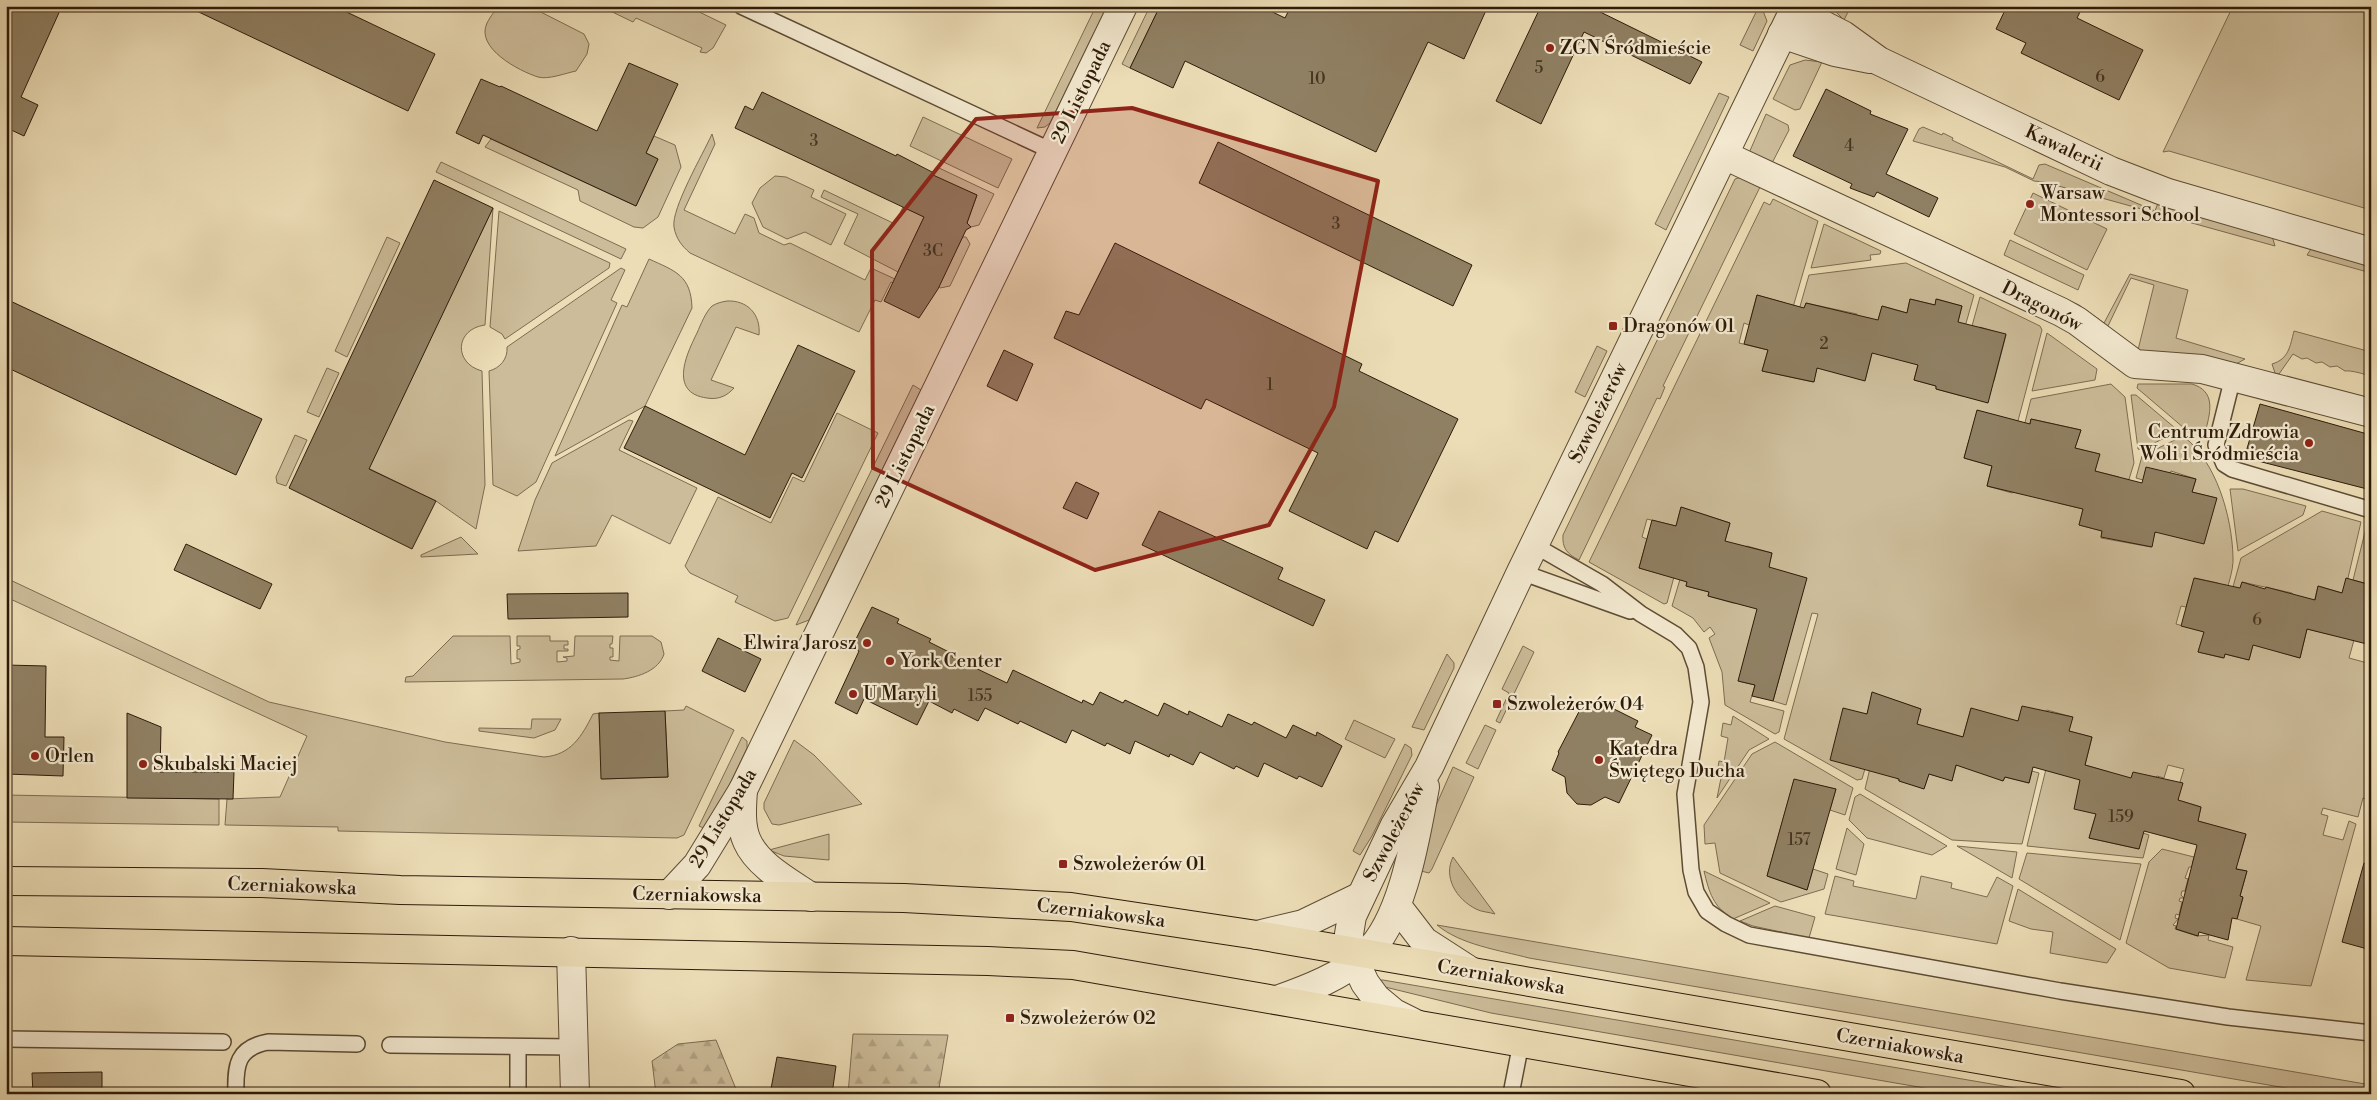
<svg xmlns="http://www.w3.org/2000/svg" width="2377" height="1100" font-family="'Libre Bodoni',serif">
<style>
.green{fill:#ccbc99;stroke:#7c6c51}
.forest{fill:url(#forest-firs);stroke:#7c6c51}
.building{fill:#908063;stroke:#2d1b09}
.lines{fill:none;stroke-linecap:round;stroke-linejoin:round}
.service-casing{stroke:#5d4c34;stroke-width:18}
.minor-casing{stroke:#5d4c34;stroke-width:30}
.tertiary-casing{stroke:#5d4c34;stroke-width:30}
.primary-casing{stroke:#2d1b09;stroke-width:30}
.service{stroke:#f3e9d0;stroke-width:15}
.minor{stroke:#f3e9d0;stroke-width:28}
.tertiary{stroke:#f3e9d0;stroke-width:28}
.primary{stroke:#ecddb6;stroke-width:28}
.marked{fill:#8f2418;fill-opacity:0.2;stroke:#8f2418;stroke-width:4;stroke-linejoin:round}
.poi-dot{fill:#8f2418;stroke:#f3e9d0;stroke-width:2}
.labels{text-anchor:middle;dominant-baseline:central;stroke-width:4.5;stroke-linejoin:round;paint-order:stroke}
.number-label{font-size:16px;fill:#463420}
.poi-label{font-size:19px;fill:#2d1b09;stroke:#f3e9d0;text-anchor:start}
.street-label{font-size:19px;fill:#2d1b09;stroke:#f3e9d0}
</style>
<defs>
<pattern id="forest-firs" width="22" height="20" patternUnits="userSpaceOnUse" patternTransform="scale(1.25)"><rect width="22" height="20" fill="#ccbc99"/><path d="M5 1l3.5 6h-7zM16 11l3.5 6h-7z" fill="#b0a182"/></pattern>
</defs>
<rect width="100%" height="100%" fill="#ecddb6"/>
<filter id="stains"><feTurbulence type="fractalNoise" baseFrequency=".004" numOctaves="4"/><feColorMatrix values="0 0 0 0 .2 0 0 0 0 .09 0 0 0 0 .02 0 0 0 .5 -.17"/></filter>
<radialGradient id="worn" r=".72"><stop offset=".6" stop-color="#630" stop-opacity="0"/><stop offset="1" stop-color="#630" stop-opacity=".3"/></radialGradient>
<g class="green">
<path d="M502,6H529L584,34L589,44L587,54L576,71C566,73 548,80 538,77C519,71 475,48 487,23C491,16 494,10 502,6Z"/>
<polygon points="600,6 687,6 726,25 713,48 706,53 700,52 702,48 636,18 633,22"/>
<polygon points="1096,6 1107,6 1050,123 1045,127 1037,128"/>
<polygon points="1150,6 1160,6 1130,68 1122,64"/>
<polygon points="1830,6 1851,6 1844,20"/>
<polygon points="2233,6 2371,6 2371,210 2169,151 2163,152"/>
<polygon points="1758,8 1763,11 1767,21 1753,51 1740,45"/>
<polygon points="1805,60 1822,62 1800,109 1795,110 1773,99 1790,65"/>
<polygon points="1719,93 1729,97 1666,230 1655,224"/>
<polygon points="1766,114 1788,125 1789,130 1770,167 1749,153"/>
<polygon points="923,117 1012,159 998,188 910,146"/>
<polygon points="1923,127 1942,135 1943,133 1953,138 1952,140 2033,179 2039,165 2045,164 2155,211 2158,203 2272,236 2275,246 2044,182 2034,181 2005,167 1913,141 1919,129"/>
<path d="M712,134L715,144L684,210L735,234L745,214L754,218L759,233L784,245L790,243L865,280L871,268L895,279L893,283L891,282L881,302L875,300L859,332L690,253C682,246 676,239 674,227C671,209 703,154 712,134Z"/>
<polygon points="654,136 675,145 681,167 658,217 643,228 634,227 580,201 578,190 485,147 491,139 636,206 658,159 646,153"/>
<polygon points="441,162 626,249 621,259 436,172"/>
<polygon points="937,167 994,194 979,225 971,227 967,223 977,195 960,188 925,192"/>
<polygon points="775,176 786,177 814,190 811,197 846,214 831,245 805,232 787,239 763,227 752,203 760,188"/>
<path d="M1741,177L1761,185L1663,386L1665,387L1660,399L1657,398L1579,560C1567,554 1562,548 1563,535L1735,179Z"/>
<polygon points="824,190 895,224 903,207 924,217 898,272 844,244 858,214 821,197"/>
<polygon points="2033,193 2107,229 2087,270 2014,234"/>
<path d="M1773,199L1818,221L1787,328L1779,325L1785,303L1757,295L1749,325L1744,323L1739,343L1768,350L1762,371L1813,382L1823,348L1865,380L1872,353L1922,348L1914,380L1936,386V389L1962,396L1968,374L1994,381L2006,335L1980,327L1975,346L1967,344L1980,297L2040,326L2042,330L2014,436L1969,440L1964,458L1992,466L1987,486L2012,493L2067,468L2058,503L2083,509L2079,525L2102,531L2101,538L2151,547L2161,511L2216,498L2192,492L2196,479L2171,471L2170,474L2143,480L2136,478L2142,456L2183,436C2216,461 2232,516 2233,557C2234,571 2226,591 2222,605L2218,583L2195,578L2186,607L2181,606L2176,624L2204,632L2198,652L2223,658L2225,654L2249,660L2258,625L2281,631L2276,651L2300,658L2307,629L2332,635L2337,616L2359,622L2349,658L2371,664V801L2363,798L2358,817L2323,808L2321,814L2328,816L2323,835L2343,840L2349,821L2356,824L2311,986L2246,980L2261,926L2237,919L2243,898L2240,896L2247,871L2223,866L2226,855L2239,858L2246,835L2198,821L2201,807L2178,800L2180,782L2184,769L2168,765L2164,778L2157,776L2124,808L2102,803L2109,772L2085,765L2092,737L2069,731L2072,717L2047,710L2014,737L1971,708L1963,737L1939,730L1934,745L1912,739L1921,709L1873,693L1867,714L1869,755L1862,779L1857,780L1784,739L1818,614L1812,613L1786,705L1773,701L1806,578L1768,569L1772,553L1747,546L1720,559L1730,523L1681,507L1676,526L1647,519L1642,537L1647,539L1639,568L1664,575L1679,558L1667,603L1664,604L1589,562L1764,202L1770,205Z"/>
<path d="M493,208L485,325C455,329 453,363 482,371L485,485L476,529L436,501L368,468Z"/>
<polygon points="499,211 610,263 609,268 505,339 502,334 490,327"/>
<polygon points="1824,224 1881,251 1880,254 1870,255 1871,260 1811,268"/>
<polygon points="1923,232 2079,305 2104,323 2130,274 2188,290 2176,338 2245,359 2236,364 2137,354 2154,285 2131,278 2108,326 2102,328 1922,236"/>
<polygon points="387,237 400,243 347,357 335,351"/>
<polygon points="961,237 966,237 970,244 950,286 940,288 938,284 944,275"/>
<polygon points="2010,240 2084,275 2078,290 2004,255"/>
<polygon points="2311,249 2371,265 2371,273 2307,255"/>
<path d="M649,259C675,271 691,275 692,308L645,406L555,456L622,305L627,307Z"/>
<polygon points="1906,263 1974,295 1963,334 1955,332 1962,306 1937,299 1935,305 1910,299 1907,313 1882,306 1874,335 1854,330 1857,314 1806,303 1802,318 1797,317 1809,275"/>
<path d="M621,268L625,270L611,300L617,303L536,482L517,496L493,485L489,371C500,368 508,359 507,347Z"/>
<path d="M727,301C747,300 761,314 759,335L736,327L711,380L734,388C727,396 718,400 707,398C668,393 687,353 697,333C701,324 705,313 712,306C717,303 721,302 727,301Z"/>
<path d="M2294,331L2371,352V377C2366,374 2350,370 2345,371L2337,366L2330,367L2322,362L2316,363L2307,358L2302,359L2293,354L2279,374L2275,373L2272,364C2289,359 2290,346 2294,331Z"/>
<polygon points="2047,333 2097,369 2095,380 2032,391"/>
<polygon points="1597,346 1607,351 1585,397 1575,392"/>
<polygon points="327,368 339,373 319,417 307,412"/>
<polygon points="2111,384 2125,397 2134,463 2126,489 2116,493 2119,477 2095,471 2099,454 2075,448 2081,430 2031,419 2026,439 2021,438 2031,399"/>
<path d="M2138,384H2192C2215,391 2211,410 2206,429L2191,434L2137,388Z"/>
<polygon points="913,385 921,390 809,620 796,625"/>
<polygon points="2131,395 2136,395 2175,428 2174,433 2141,450 2138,449"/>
<polygon points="837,413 878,433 788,618 775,621 735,602 738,596 690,573 685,566 718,497 771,523 793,477 804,482"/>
<polygon points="629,420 633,421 619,450 697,488 670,544 612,515 596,546 518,551 535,500 552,463"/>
<polygon points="295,435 307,440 286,486 277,483 276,477"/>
<polygon points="2230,489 2243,489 2306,506 2303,515 2238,551"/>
<polygon points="2322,511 2361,522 2348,578 2342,593 2318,586 2311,615 2292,593 2242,582 2236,603 2229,601 2241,558"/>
<polygon points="2367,524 2371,525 2371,585 2353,580"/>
<polygon points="461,537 478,554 421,557 421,555"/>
<polygon points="1684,566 1691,568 1686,586 1709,592 1708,596 1733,603 1778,602 1738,681 1755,685 1750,702 1784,711 1779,732 1775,734 1725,705 1722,672 1709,638 1715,634 1710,627 1704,632 1693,618 1672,606"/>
<path d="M6,578L269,702L445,742L544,757C571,755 582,736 593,714L599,713L602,779L668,777L665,711L684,710L686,706L734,730L684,835L677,838L338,831V827L225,825L227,799L280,797L307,736L6,597Z"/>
<path d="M453,636H510L511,664L520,662V659H517V650L520,649V646H517V636H550V641H568V645H564V649H568V651H557V662L567,661V658L563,657L574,656L575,636H613L612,644H610V648H613V657H610V660L619,661L620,636H652L661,642L664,654C659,670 639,677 623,679L405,682L406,677L413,676Z"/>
<polygon points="1523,646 1534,652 1500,723 1496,721 1509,693 1502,689"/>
<polygon points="1447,654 1454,663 1454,668 1424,730 1412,727"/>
<polygon points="1733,716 1769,739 1749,750 1717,798 1723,768 1718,767 1719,761 1724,762 1728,738 1721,736 1723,723 1731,725"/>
<polygon points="532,719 561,719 555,730 534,738 479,731 479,728 531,729"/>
<polygon points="1354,720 1395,739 1385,758 1345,739"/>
<polygon points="1485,725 1496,730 1478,769 1466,763"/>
<polygon points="742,737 747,741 747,748 708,830 699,826"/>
<polygon points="794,740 814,755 862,804 779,825 772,824 764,809 764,803"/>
<polygon points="1775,742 1853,788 1845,815 1830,810 1836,789 1794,780 1767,876 1807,890 1813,869 1828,874 1824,889 1781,902 1720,873 1715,843 1705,844 1704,825 1752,754"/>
<polygon points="1876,743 1899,781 1924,788 1929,774 1952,780 1960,752 2003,781 2005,777 2029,783 2032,771 2039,773 2022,844 1952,840 1865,789"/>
<polygon points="1405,744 1411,748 1412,755 1372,836 1360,855 1353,851"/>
<polygon points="2048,761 2080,780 2096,814 2089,838 2139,849 2143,833 2149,835 2143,858 2027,846"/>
<polygon points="1453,767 1474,777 1432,869 1429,873 1417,870 1431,817"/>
<polygon points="1860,794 1947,846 1932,855 1867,838 1849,820 1855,797"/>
<polygon points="6,795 219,799 219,825 6,822"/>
<polygon points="1847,828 1864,844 1856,875 1836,869"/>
<polygon points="829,834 829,860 784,856 769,850"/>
<polygon points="1957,846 2017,852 2012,878"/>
<polygon points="2162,849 2194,857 2192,867 2189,867 2185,878 2188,879 2185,891 2182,891 2181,895 2184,898 2180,898 2179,901 2182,902 2179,915 2176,914 2175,918 2178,919 2173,925 2176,926 2175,929 2197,936 2209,935 2208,940 2233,947 2225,978 2169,968 2126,943 2149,862"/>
<polygon points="2027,853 2141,864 2120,940 2019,879"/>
<path d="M1453,857L1495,914C1489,912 1481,912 1476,909C1456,899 1443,877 1453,857Z"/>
<path d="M1704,871L1770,903L1733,919C1713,907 1709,892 1704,871Z"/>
<polygon points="1835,876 1854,881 1853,886 1916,899 1921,876 1952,883 1951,888 1987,897 1997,877 2013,886 1997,944 1825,914"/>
<polygon points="2018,889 2116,949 2107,963 2050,953 2053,932 2031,929 2009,921"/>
<polygon points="1775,906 1815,917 1809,938 1753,926 1740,921"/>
<path d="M1437,925L2371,1085V1094H2321L1529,958C1499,950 1461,945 1437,925Z"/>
<polygon points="1380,980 1383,980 2050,1094 1959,1094 1491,1013 1381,986"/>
</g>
<g class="forest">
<polygon points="853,1034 948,1035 938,1094 848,1094"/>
<polygon points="716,1040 738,1094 656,1094 652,1061 678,1044"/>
</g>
<g class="building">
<polygon points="6,6 62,6 21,97 38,105 24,136 7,128 6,130"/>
<polygon points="186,6 334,6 435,54 408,111"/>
<polygon points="1160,6 1260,6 1285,18 1291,6 1488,6 1464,59 1428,42 1376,152 1185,61 1173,88 1130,68"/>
<polygon points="1541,6 1588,6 1702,62 1690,84 1584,32 1541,124 1496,101"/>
<polygon points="2007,6 2083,6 2077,18 2143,50 2119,100 2021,53 2026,43 1996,29"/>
<polygon points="629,63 678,84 646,153 658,159 636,206 483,135 479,144 456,133 481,79 500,87 501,86 597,131"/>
<polygon points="1826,89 1871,111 1870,114 1908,129 1886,174 1938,198 1929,217 1877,192 1874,197 1850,188 1852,184 1793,156"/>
<polygon points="762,92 896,156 897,154 934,173 933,175 977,195 967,223 971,227 966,230 938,289 919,318 884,301 924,217 735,128 745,106 753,110"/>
<polygon points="1218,142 1472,265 1453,306 1199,183"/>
<polygon points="434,180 493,208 369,469 436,501 412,549 289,488"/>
<polygon points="1115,243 1362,364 1359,371 1458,419 1398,542 1375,531 1367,549 1289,511 1318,453 1206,399 1201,409 1054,338 1066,311 1079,315"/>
<polygon points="1757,295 1804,308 1806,303 1878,320 1882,306 1907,313 1910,299 1935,305 1936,299 1962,306 1958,322 2006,334 1988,403 1936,389 1936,386 1914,380 1918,365 1872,353 1865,381 1817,368 1814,382 1762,371 1768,350 1744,344"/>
<polygon points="6,299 262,419 236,475 6,367"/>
<polygon points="798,345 855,371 802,478 792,473 770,518 624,448 645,406 745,455"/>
<polygon points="1004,350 1033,364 1017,401 987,386"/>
<polygon points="2260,404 2371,435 2371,490 2258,461 2259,456 2246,452"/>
<polygon points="1977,410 2030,424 2031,419 2081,430 2075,448 2100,454 2095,471 2142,483 2146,467 2196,479 2192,492 2217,498 2204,544 2155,532 2152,547 2101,537 2102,531 2079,525 2083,509 1987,486 1992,466 1964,458"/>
<polygon points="1076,482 1099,493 1087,519 1063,508"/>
<polygon points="1681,507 1730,523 1725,541 1772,553 1769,567 1807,578 1773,701 1752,696 1755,685 1738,681 1757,609 1708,596 1709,592 1686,586 1687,582 1639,568 1652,520 1676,526"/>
<polygon points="1159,511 1283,568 1278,579 1325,600 1313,626 1142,545"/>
<polygon points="186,544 272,584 260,609 174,570"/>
<polygon points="2194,578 2240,588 2242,582 2265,589 2266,587 2315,600 2318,586 2342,593 2346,578 2371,585 2371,645 2307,629 2300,658 2253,645 2249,660 2225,654 2224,658 2198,652 2204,632 2181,626"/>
<polygon points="628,593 628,617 508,619 507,594"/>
<polygon points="872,607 899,619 897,623 931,639 929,642 953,654 952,657 1007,683 1013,670 1082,703 1083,700 1093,705 1100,692 1123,703 1125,700 1158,716 1164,703 1188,715 1189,711 1222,727 1228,714 1252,725 1254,722 1286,738 1293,725 1316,736 1317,732 1342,746 1322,787 1299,776 1297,779 1264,763 1258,777 1236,766 1234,769 1200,752 1193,765 1170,754 1169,757 1135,741 1130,754 1107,743 1105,746 1072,730 1066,743 1020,721 1018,724 985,708 978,721 954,709 952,713 929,701 917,725 864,699 857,714 835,703 859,651 852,647"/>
<polygon points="718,638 761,659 745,692 702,671"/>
<polygon points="6,665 46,666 45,737 64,737 63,776 6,774"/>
<polygon points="1872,692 1921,709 1917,724 1963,737 1971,708 2018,721 2022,706 2073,717 2069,731 2092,737 2085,765 2131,778 2133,772 2183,783 2178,800 2201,807 2198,821 2246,834 2236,869 2247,871 2240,896 2243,897 2237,919 2232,918 2228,940 2199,932 2198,936 2176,929 2197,845 2144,831 2139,849 2089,838 2096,814 2074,809 2080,780 2033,767 2029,783 2005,777 2003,781 1956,765 1952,781 1929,774 1924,789 1899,781 1899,779 1830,760 1843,708 1867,714"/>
<polygon points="1584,702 1601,710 1604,704 1638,721 1635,727 1652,735 1619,803 1605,797 1591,805 1577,804 1567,793 1565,777 1552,770 1559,753 1558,752"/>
<polygon points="665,711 668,777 601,779 599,713"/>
<polygon points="127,713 161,727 160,772 234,772 233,799 127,798"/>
<polygon points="1794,779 1836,789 1807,890 1767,876"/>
<polygon points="2364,863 2371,864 2371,950 2342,942"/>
<polygon points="777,1057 836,1066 832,1094 770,1094"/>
<polygon points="102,1072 102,1094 33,1094 32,1073"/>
</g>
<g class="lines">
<g class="service-casing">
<g id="service">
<polyline points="741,6 1052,151"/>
<polyline points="2233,377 2216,445 2224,464 2232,469 2371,510"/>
<polyline points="1534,545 1602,584 1641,614 1676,635 1689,648 1696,667 1701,702 1685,794 1691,870 1696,892 1707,911 1726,924 1749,935 2060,991 2228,1017 2371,1033"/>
<polyline points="1521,572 1630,611"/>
<polyline points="6,1039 223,1042"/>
<polyline points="390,1045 573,1047"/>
<polyline points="518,1047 518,1094"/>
<path d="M236,1094C235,1065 237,1048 268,1042L357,1044"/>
<polyline points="1511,1094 1521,1043"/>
</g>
</g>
<g class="minor-casing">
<g id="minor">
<polyline points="1794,10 1843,35 1879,61 2111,171 2168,193 2371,252"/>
<polyline points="1782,34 1835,52 1870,59"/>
<polyline points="1724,155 2061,312 2077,321 2135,364 2202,369 2371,413"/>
<path d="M743,790C742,806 740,826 747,841C758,866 789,882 811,897"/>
<polyline points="669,895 697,865 743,790 1123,6"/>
<polyline points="571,951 575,1094"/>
</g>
</g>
<g class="tertiary-casing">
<g id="tertiary">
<polyline points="1397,906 1424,941 1472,972"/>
<polyline points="1257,935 1303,924 1359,897"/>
<path d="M1277,1000C1308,989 1342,976 1366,954C1403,921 1416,835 1425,787"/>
<polyline points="1416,1024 1394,1013 1376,998 1365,983 1350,951 1349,934 1352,916 1395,825 1429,767 1521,572 1796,6"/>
</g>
</g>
<g class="primary-casing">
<g id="primary">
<polyline points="6,881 262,883 400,890 904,898 1071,907 1257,935 2181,1094"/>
<polyline points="6,941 988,961 1073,965 1817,1094"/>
</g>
</g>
<use href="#service" class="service"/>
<use href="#minor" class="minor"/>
<use href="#tertiary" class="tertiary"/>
<use href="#primary" class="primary"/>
</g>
<path class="marked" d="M1132,108L1378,181L1334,407L1269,525L1095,570L873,468L872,251L976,119Z"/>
<g class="poi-dot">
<circle cx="1550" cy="48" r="5"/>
<circle cx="2030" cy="204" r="5"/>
<rect x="1608" y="321" width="10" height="10" rx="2.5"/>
<circle cx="2309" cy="443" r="5"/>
<circle cx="867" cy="643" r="5"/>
<circle cx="890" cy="661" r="5"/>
<circle cx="853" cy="694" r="5"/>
<rect x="1492" y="699" width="10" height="10" rx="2.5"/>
<circle cx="35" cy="756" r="5"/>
<circle cx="1599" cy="760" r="5"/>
<circle cx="143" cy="764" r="5"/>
<rect x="1058" y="859" width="10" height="10" rx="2.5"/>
<rect x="1005" y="1013" width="10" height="10" rx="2.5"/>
</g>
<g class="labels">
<g class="number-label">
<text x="1539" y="68">5</text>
<text x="2100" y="77">6</text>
<text x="1317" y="79">10</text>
<text x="814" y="141">3</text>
<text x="1849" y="146">4</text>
<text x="1336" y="224">3</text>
<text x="933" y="251">3C</text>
<text x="1824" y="344">2</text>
<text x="1270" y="385">1</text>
<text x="2257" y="620">6</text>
<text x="980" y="696">155</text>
<text x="2121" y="817">159</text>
<text x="1799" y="840">157</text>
</g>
<g class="poi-label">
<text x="1560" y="48">ZGN Śródmieście</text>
<text x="2040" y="193">Warsaw<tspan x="2040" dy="22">Montessori School</tspan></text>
<text x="1623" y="326">Dragonów 01</text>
<text x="2299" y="432" text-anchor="end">Centrum Zdrowia<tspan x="2299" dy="22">Woli i Śródmieścia</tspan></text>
<text x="857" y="643" text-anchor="end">Elwira Jarosz</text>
<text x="900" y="661">York Center</text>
<text x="863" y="694">U Maryli</text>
<text x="1507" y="704">Szwoleżerów 04</text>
<text x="1609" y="749">Katedra<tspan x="1609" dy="22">Świętego Ducha</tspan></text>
<text x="45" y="756">Orlen</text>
<text x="153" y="764">Skubalski Maciej</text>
<text x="1073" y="864">Szwoleżerów 01</text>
<text x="1020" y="1018">Szwoleżerów 02</text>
</g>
<g class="street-label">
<text transform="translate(1081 92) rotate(-64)">29 Listopada</text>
<text transform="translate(2064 148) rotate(25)">Kawalerii</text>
<text transform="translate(2042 306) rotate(27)">Dragonów</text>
<text transform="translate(1598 413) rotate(-64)">Szwoleżerów</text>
<text transform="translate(905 456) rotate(-64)">29 Listopada</text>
<text transform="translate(723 818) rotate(-59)">29 Listopada</text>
<text transform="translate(1394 832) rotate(-62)">Szwoleżerów</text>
<text transform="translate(292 886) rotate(2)">Czerniakowska</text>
<text transform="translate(697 895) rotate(1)">Czerniakowska</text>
<text transform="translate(1101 913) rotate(7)">Czerniakowska</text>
<text transform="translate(1501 977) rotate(10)">Czerniakowska</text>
<text transform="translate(1900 1046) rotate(10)">Czerniakowska</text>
</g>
</g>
<rect width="2377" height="1100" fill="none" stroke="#ecddb6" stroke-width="25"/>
<rect x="8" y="8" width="2362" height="1085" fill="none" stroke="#2d1b09" stroke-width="2.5"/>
<rect x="12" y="12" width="2352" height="1075" fill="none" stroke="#2d1b09"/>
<rect width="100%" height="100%" filter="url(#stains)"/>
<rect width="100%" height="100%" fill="url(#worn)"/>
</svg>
